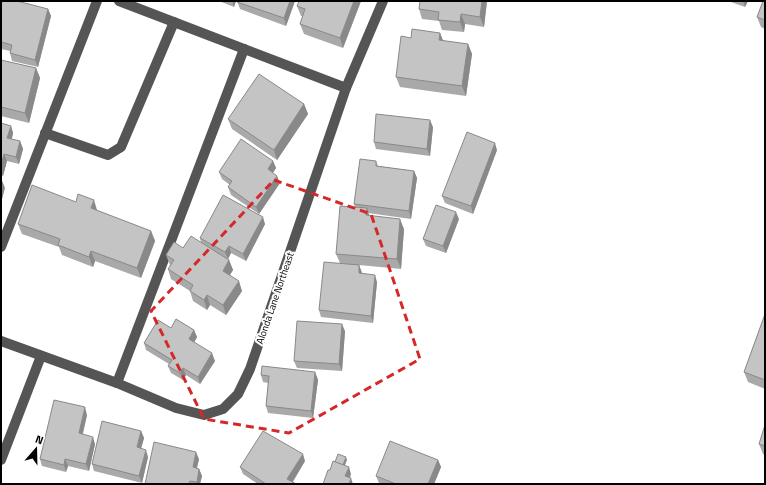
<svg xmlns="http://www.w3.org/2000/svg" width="766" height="485" font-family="'Titillium Web',sans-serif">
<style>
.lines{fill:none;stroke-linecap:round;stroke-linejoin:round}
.minor{stroke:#555;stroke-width:10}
.wall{fill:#a9a9a9}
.shaded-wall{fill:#898989}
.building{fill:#c4c4c4;stroke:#898989}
.marked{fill:none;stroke:#d62828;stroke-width:3;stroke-dasharray:8 5;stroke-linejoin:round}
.labels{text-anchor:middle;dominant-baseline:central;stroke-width:4;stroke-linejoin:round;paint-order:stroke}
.street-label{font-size:10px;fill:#000;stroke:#fff}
</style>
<rect width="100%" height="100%" fill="#fff"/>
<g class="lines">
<g class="minor">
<polyline points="119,1 346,88"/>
<polyline points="45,133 108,155 121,147 174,22"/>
<polyline points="1,247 97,1"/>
<polyline points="1,341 117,383 176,408 204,415 223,409 238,394 250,369 346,88 383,1"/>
<polyline points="117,383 244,49"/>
<polyline points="1,460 41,356"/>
</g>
</g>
<g class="wall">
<polygon points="219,1 236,1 234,7"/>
<polygon points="237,1 295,1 286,26 240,9"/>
<polygon points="361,1 343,48 304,34 300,24 303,16 301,16 297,6"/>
<polygon points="420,1 487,1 484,27 465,24 464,32 442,30 439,21 422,19 419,9"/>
<polygon points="728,1 748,1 745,7"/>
<polygon points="765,1 765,29 761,27 757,17"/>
<polygon points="1,6 48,9 51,16 38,67 12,61 10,53 10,51 1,49"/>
<polygon points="440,33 443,41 468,44 472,54 466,96 400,87 396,77 411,38"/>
<polygon points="1,60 36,68 40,78 29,123 1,116"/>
<polygon points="304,104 308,114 277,160 232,129 228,119"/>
<polygon points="1,123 11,126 13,133 12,139 20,141 23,149 19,164 7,161 3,176 1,175"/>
<polygon points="433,127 430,156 376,149 374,142"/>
<polygon points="497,150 473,214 445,203 442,196"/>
<polygon points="273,161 276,168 273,173 280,183 259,214 231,195 228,187 230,185 222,179 219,172"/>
<polygon points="376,161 378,166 414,171 417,178 411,219 368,213 369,216 404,229 401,269 359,265 362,273 377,282 373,323 321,317 319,310 340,263 336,254 355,207 354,204"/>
<polygon points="97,210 97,211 151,231 155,241 141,278 95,261 93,267 62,255 59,247 22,234 18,224"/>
<polygon points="459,219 446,253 426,246 423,239"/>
<polygon points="265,224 246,261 231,253 228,259 229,260 233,270 230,275 242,291 226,315 210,305 207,310 193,301 190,291 171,279 168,269 170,265 166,255 201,242 200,238"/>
<polygon points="765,314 765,389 748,382 744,372"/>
<polygon points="171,328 194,330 197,337 194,343 215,361 200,384 186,375 183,380 171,373 168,366 169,364 146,350 144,343"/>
<polygon points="345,331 342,371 297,368 294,361"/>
<polygon points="315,372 318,380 313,418 268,413 266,406 268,383 263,382 261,375"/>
<polygon points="87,415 83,434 95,444 89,471 68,466 66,472 42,466 40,459"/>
<polygon points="765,425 765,455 763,454 759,444"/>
<polygon points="141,431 144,438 141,449 148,457 142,483 94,471 92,464"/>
<polygon points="199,459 197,468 199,469 202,476 200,484 145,484"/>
<polygon points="438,460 441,467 434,484 381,484 379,483 376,476"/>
<polygon points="305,461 293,482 296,484 258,484 243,474 240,467"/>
</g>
<g class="shaded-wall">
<polygon points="232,1 236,1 234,7"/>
<polygon points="290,1 295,1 286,26 284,18"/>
<polygon points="354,1 361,1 343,48 340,38"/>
<polygon points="482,1 487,1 484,27 480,17"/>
<polygon points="743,1 748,1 745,7"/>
<polygon points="48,9 51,16 38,67 35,60"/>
<polygon points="461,14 465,24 464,32 460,22"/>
<polygon points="440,33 444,43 439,40"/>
<polygon points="468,44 472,54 466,96 462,86"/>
<polygon points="36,68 40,78 29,123 25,113"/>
<polygon points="304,104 308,114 277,160 274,150"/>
<polygon points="430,120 433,127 430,156 427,149"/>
<polygon points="11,126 13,133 10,145 7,138"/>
<polygon points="20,141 23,149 19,164 16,157"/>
<polygon points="495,143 497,150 473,214 471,206"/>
<polygon points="4,154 7,161 3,176 1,171 1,165"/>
<polygon points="273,161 276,168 270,177 268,169"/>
<polygon points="414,171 417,178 411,219 409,211"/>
<polygon points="277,176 280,183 259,214 256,207"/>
<polygon points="1,178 5,188 1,203"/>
<polygon points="94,200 97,210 94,218 91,208"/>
<polygon points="367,208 370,218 366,215"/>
<polygon points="456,212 459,219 446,253 443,246"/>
<polygon points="263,217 265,224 246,261 243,254"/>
<polygon points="400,219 404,229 401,269 397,259"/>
<polygon points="151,231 155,241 141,278 137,268"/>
<polygon points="229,246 231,253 228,259 225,252"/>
<polygon points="91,251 95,261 93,267 89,257"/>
<polygon points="229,260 233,270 226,281 223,271"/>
<polygon points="359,265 362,273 361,280 359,273"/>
<polygon points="375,275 377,282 373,323 371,316"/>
<polygon points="239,281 242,291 226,315 223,305"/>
<polygon points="207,295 210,305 207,310 204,300"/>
<polygon points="342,324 345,331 342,371 339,364"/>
<polygon points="194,330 197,337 191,347 189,339"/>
<polygon points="212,353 215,361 200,384 198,377"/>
<polygon points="183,368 186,375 183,380 180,373"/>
<polygon points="315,372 318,380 313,418 311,411"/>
<polygon points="85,407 87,415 81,440 79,433"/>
<polygon points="141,431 144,438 139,455 137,447"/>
<polygon points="93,437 95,444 89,471 86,464"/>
<polygon points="146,450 148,457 142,483 139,476"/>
<polygon points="196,452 199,459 195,475 193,467"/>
<polygon points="303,454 305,461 291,484 287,479"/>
<polygon points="346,457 347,460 343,470 342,466"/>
<polygon points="65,459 68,466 66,472 64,465"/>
<polygon points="438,460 441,467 434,484 428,484"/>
<polygon points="349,467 351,474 348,484 345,476"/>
<polygon points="199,469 202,476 200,484 197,484 197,482"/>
<polygon points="351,478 353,484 349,484"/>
</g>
<g class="building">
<polygon points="2,1 17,1 48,9 35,60 10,53 12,45 1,42 1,6"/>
<polygon points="237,1 290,1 284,18 237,2"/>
<polygon points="299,1 354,1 340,38 300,24 305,9 297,6"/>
<polygon points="420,1 482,1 480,17 461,14 460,22 438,20 439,12 419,9"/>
<polygon points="763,1 765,1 765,20 757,17"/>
<polygon points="412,29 440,33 439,40 468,44 462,86 396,77 401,36 411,38"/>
<polygon points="1,60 36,68 25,113 1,107"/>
<polygon points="259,74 304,104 274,150 228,119"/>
<polygon points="376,114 430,120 427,149 374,142"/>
<polygon points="1,123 11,126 7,138 20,141 16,157 4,154 1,165"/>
<polygon points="467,132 495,143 471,206 442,196"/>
<polygon points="241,139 273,161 268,169 277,176 256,207 228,187 232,181 219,172"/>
<polygon points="360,159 376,161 376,166 414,171 409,211 354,204"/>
<polygon points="32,185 76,202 78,194 94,200 91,208 151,231 137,268 91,251 89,257 58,245 60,239 18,224"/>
<polygon points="223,195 263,217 243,254 229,246 225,252 200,238"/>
<polygon points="436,205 456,212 443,246 423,239"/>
<polygon points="340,206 367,208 366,215 400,219 397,259 336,254"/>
<polygon points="191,236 229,260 223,271 239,281 223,305 207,295 204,300 190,291 193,285 168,269 174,260 166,255 174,242 183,248"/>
<polygon points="324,262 359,265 359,273 375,275 371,316 319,310"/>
<polygon points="765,314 765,380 744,372"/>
<polygon points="176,319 194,330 189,339 212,353 198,377 183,368 180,373 168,366 172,360 144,343 158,320 171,328"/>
<polygon points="297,321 342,324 339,364 294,361"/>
<polygon points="262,366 315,372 311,411 266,406 269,376 261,375"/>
<polygon points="54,400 85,407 79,433 93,437 86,464 65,459 64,465 40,459"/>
<polygon points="102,421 141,431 137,447 146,450 139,476 92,464"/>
<polygon points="765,425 765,446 759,444"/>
<polygon points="263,431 303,454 287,479 296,484 266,484 240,467"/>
<polygon points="390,441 438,460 428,484 396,484 376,476"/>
<polygon points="154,442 196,452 193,467 199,469 197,482 190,481 189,484 145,484"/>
<polygon points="338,454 346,457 343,465 335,462"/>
<polygon points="333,461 349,467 345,476 351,478 349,484 323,484 328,470 330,470"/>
</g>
<path class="marked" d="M274,180L371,214L420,359L289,433L204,419L151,311Z"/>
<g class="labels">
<g class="street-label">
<text transform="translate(275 298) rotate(-71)">Alonda Lane Northeast</text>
</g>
</g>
<rect width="766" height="485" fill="none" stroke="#000000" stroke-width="4"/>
<g transform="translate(36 449) rotate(20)" stroke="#ffffff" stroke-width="3" paint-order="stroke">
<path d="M0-3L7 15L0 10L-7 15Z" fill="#000000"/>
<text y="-6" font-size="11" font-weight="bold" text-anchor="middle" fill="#000000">N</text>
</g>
</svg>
